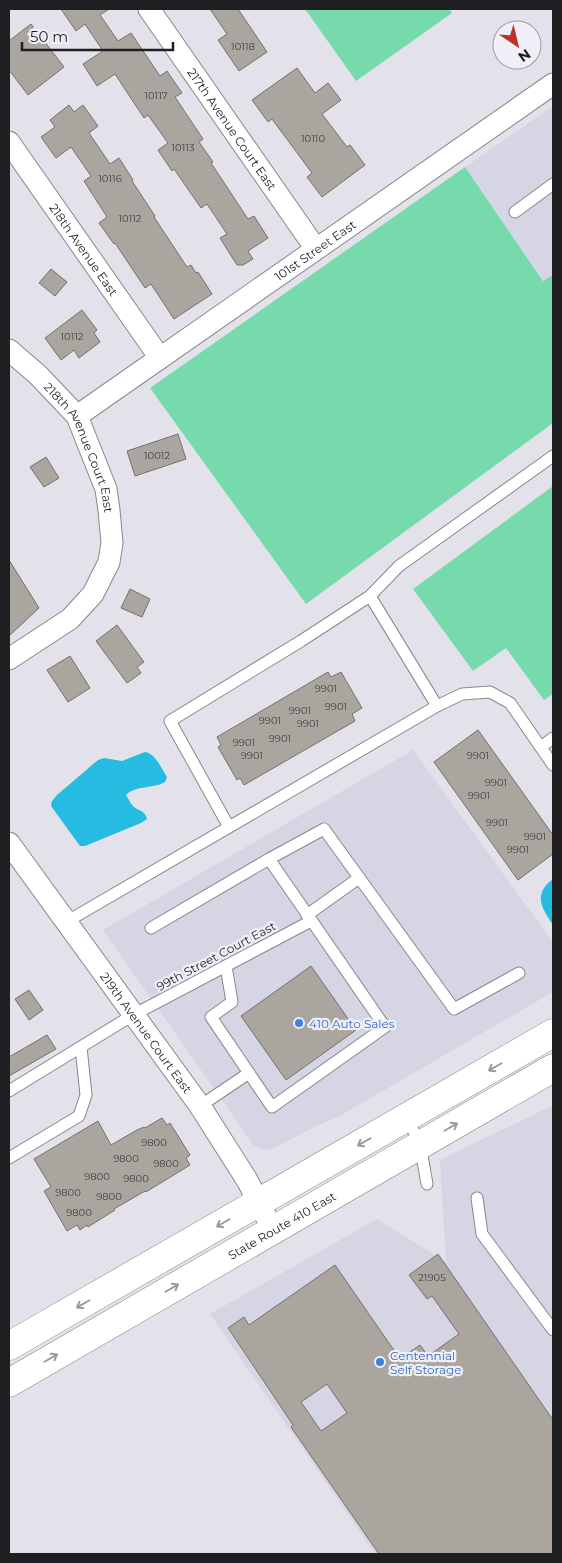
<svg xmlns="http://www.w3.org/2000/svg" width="562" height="1563" font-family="Montserrat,sans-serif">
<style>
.built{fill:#d6d5e3}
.green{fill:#77daac}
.water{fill:#26bbe1}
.building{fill:#aaa59f;stroke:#76716c;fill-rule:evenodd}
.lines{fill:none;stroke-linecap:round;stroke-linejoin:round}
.service-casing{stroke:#87878d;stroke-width:13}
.minor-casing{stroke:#87878d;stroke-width:23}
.primary-casing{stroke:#87878d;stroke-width:29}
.service{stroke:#fff;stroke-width:11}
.minor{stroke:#fff;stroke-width:21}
.primary{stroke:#fff;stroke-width:28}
.oneway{stroke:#9a9a9c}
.shop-dot{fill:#3f7fe0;stroke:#f0eff7;stroke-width:2}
.labels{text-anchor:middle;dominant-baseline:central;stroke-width:4.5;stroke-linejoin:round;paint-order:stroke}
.number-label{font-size:10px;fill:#424041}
.street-label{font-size:12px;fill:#1f1f22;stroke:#f0eff7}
.shop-label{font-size:12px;fill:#366cbe;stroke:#f0eff7;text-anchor:start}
</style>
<rect width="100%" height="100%" fill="#e3e2ea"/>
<g class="built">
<polygon points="553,106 553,275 544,281 465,167"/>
<polygon points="413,750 553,942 553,992 338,1117 321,1124 272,1149 263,1150 254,1146 103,930"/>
<polygon points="553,1105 553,1554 375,1554 210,1314 377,1219 446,1262 440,1160"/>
</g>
<g class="green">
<polygon points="305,9 449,9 452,13 356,81"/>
<polygon points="465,167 543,281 553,275 553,423 306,604 150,388"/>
<polygon points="553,486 553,694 544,700 506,648 473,671 413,589"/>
</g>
<g class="water">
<path d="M145,752C156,754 161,768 167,777L165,782C153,789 136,785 126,795C128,798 130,803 133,806C138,811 145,810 147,819L141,823L85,846H80L51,806L52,801L57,795L98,760L104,758L122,761Z"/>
<path d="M553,879V925C541,907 533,894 553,879Z"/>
</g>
<g class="building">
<polygon points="61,9 109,9 100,15 118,41 131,33 160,76 167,71 182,93 175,97 203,139 199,142 213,162 211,163 248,219 254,216 268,238 248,251 253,259 243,265 237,265 220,238 227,234 207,204 201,208 174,169 172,171 158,150 168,143 148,115 144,118 115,74 97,86 83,64 103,51 85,24 76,31"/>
<polygon points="210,9 238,9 267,52 239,71 218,40 227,34"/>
<polygon points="31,24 64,67 28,95 9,70 9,41"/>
<polygon points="297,68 315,93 328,83 341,100 322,114 347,147 350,145 365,165 322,197 307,177 312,173 272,119 268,122 252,100"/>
<polygon points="69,105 74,112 83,105 98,126 89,133 110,164 119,158 133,180 132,181 155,216 154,217 187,267 191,265 196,273 198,272 212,294 174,319 151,284 145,288 115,243 114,244 99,223 107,217 84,181 91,176 71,147 56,158 41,137 55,127 50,120"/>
<polygon points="51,269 67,282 55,296 39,283"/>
<polygon points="82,310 97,330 94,333 100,342 79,358 74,350 61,360 45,338"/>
<polygon points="178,434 186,459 135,476 127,451"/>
<polygon points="46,457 59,478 44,487 30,467"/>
<polygon points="9,560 39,608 9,636"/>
<polygon points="130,589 150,599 142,617 121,608"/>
<polygon points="117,625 144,662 137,667 141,673 127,683 96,641"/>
<polygon points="70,656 90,688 68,702 47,670"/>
<polygon points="328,672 331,677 341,672 362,708 352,714 355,721 244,785 240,778 237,780 218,747 221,745 217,737"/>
<polygon points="478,730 553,835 553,854 518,880 434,762"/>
<polygon points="311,966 356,1030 286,1080 241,1016"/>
<polygon points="29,990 43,1010 29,1020 15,999"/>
<polygon points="47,1035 56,1049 9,1076 9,1057"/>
<polygon points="162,1118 167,1125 170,1123 190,1155 186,1158 190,1165 146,1192 145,1191 114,1209 115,1210 88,1227 87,1225 80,1230 77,1225 67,1231 44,1191 51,1187 34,1159 98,1121 111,1145 137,1130 144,1127 145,1128"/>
<path d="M438,1254L553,1420V1554H379L291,1427L293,1425L228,1328L244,1317L249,1325L335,1265L400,1359L420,1345L428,1356L459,1334L432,1296L427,1299L409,1275ZM327,1384L347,1413L321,1431L301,1402Z"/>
</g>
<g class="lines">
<g class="service-casing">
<g id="service">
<polyline points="515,212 553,184"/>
<polyline points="370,596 437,706"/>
<polyline points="541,747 553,738"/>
<polyline points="229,827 170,721 301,641 370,596 399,566 553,456"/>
<polyline points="269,859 324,829 454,1009 519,973"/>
<polyline points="307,915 359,878"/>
<polyline points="66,922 437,706 462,694 490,692 510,703 553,765"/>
<polyline points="151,928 269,859 385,1027 272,1107 211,1017 232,1002 226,966"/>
<polyline points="9,1091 133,1015 311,921"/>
<polyline points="200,1106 249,1073"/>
<polyline points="407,1118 420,1144 427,1184"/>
<polyline points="9,1158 79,1116 86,1095 81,1047"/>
<polyline points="477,1198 482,1234 553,1330"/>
</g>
</g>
<g class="minor-casing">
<g id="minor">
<path id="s1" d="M149,9L316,249"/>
<path id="s2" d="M9,142L160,358"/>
<path id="s3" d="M9,350L38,375L77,416L106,489L109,510L112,543L109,562L93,594L70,619L9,659"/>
<path id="s4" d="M77,416L553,84"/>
<path id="s5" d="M9,843L200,1106L247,1180L273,1230"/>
</g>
</g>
<g class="primary-casing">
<g id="primary">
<polyline points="9,1346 553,1033"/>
<path id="s6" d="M9,1383L553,1068"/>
</g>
</g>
<use href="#service" class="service"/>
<use href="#minor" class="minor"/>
<use href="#primary" class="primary"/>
</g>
<defs><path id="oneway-shaft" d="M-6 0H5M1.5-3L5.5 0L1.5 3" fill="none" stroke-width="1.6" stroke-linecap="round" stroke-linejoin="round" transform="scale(1.25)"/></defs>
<g class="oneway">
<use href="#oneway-shaft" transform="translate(495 1067) rotate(150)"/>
<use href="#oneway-shaft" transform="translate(451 1127) rotate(-30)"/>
<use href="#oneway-shaft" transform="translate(364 1142) rotate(150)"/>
<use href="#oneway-shaft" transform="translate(223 1223) rotate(150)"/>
<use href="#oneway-shaft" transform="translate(172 1288) rotate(-30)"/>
<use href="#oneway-shaft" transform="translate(83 1304) rotate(150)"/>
<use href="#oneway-shaft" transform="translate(51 1358) rotate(-30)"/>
</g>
<g class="shop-dot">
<circle cx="299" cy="1023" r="5"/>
<circle cx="380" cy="1362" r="5"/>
</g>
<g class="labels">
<g class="number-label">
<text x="243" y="46">10118</text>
<text x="156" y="95">10117</text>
<text x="313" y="138">10110</text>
<text x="183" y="147">10113</text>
<text x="110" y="178">10116</text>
<text x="130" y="218">10112</text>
<text x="72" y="336">10112</text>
<text x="157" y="455">10012</text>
<text x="326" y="688">9901</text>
<text x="336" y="706">9901</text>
<text x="300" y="710">9901</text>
<text x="270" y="720">9901</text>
<text x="308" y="723">9901</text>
<text x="280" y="738">9901</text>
<text x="244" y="742">9901</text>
<text x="252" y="755">9901</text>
<text x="478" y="755">9901</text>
<text x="496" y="782">9901</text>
<text x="479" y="795">9901</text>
<text x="497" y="822">9901</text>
<text x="535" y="836">9901</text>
<text x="518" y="849">9901</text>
<text x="154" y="1142">9800</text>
<text x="126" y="1158">9800</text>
<text x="166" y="1163">9800</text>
<text x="97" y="1176">9800</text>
<text x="136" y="1178">9800</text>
<text x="68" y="1192">9800</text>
<text x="109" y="1196">9800</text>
<text x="79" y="1212">9800</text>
<text x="432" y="1277">21905</text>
</g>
<g class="street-label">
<text stroke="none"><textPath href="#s1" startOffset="146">217th Avenue Court East</textPath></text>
<text stroke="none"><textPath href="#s2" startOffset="131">218th Avenue East</textPath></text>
<text stroke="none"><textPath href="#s4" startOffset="290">101st Street East</textPath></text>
<text stroke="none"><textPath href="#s3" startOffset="124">218th Avenue Court East</textPath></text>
<text transform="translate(216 956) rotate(-28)">99th Street Court East</text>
<text stroke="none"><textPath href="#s5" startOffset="234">219th Avenue Court East</textPath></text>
<text stroke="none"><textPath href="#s6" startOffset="315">State Route 410 East</textPath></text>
</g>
<g class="shop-label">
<text x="309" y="1023">410 Auto Sales</text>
<text x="390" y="1355">Centennial<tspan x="390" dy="14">Self Storage</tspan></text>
</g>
</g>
<rect width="562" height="1563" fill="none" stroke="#1f1f22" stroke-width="20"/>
<g transform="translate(517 45) rotate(145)"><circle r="24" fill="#f0eff7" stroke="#9c9ca2"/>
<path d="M0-4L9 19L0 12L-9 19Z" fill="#bf312e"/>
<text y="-8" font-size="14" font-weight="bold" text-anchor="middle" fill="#1f1f22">N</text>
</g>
<path d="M22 42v8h151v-8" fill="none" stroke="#1f1f22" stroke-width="2.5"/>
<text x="30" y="42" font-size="15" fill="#1f1f22" stroke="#f0eff7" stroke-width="4" paint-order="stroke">50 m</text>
</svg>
